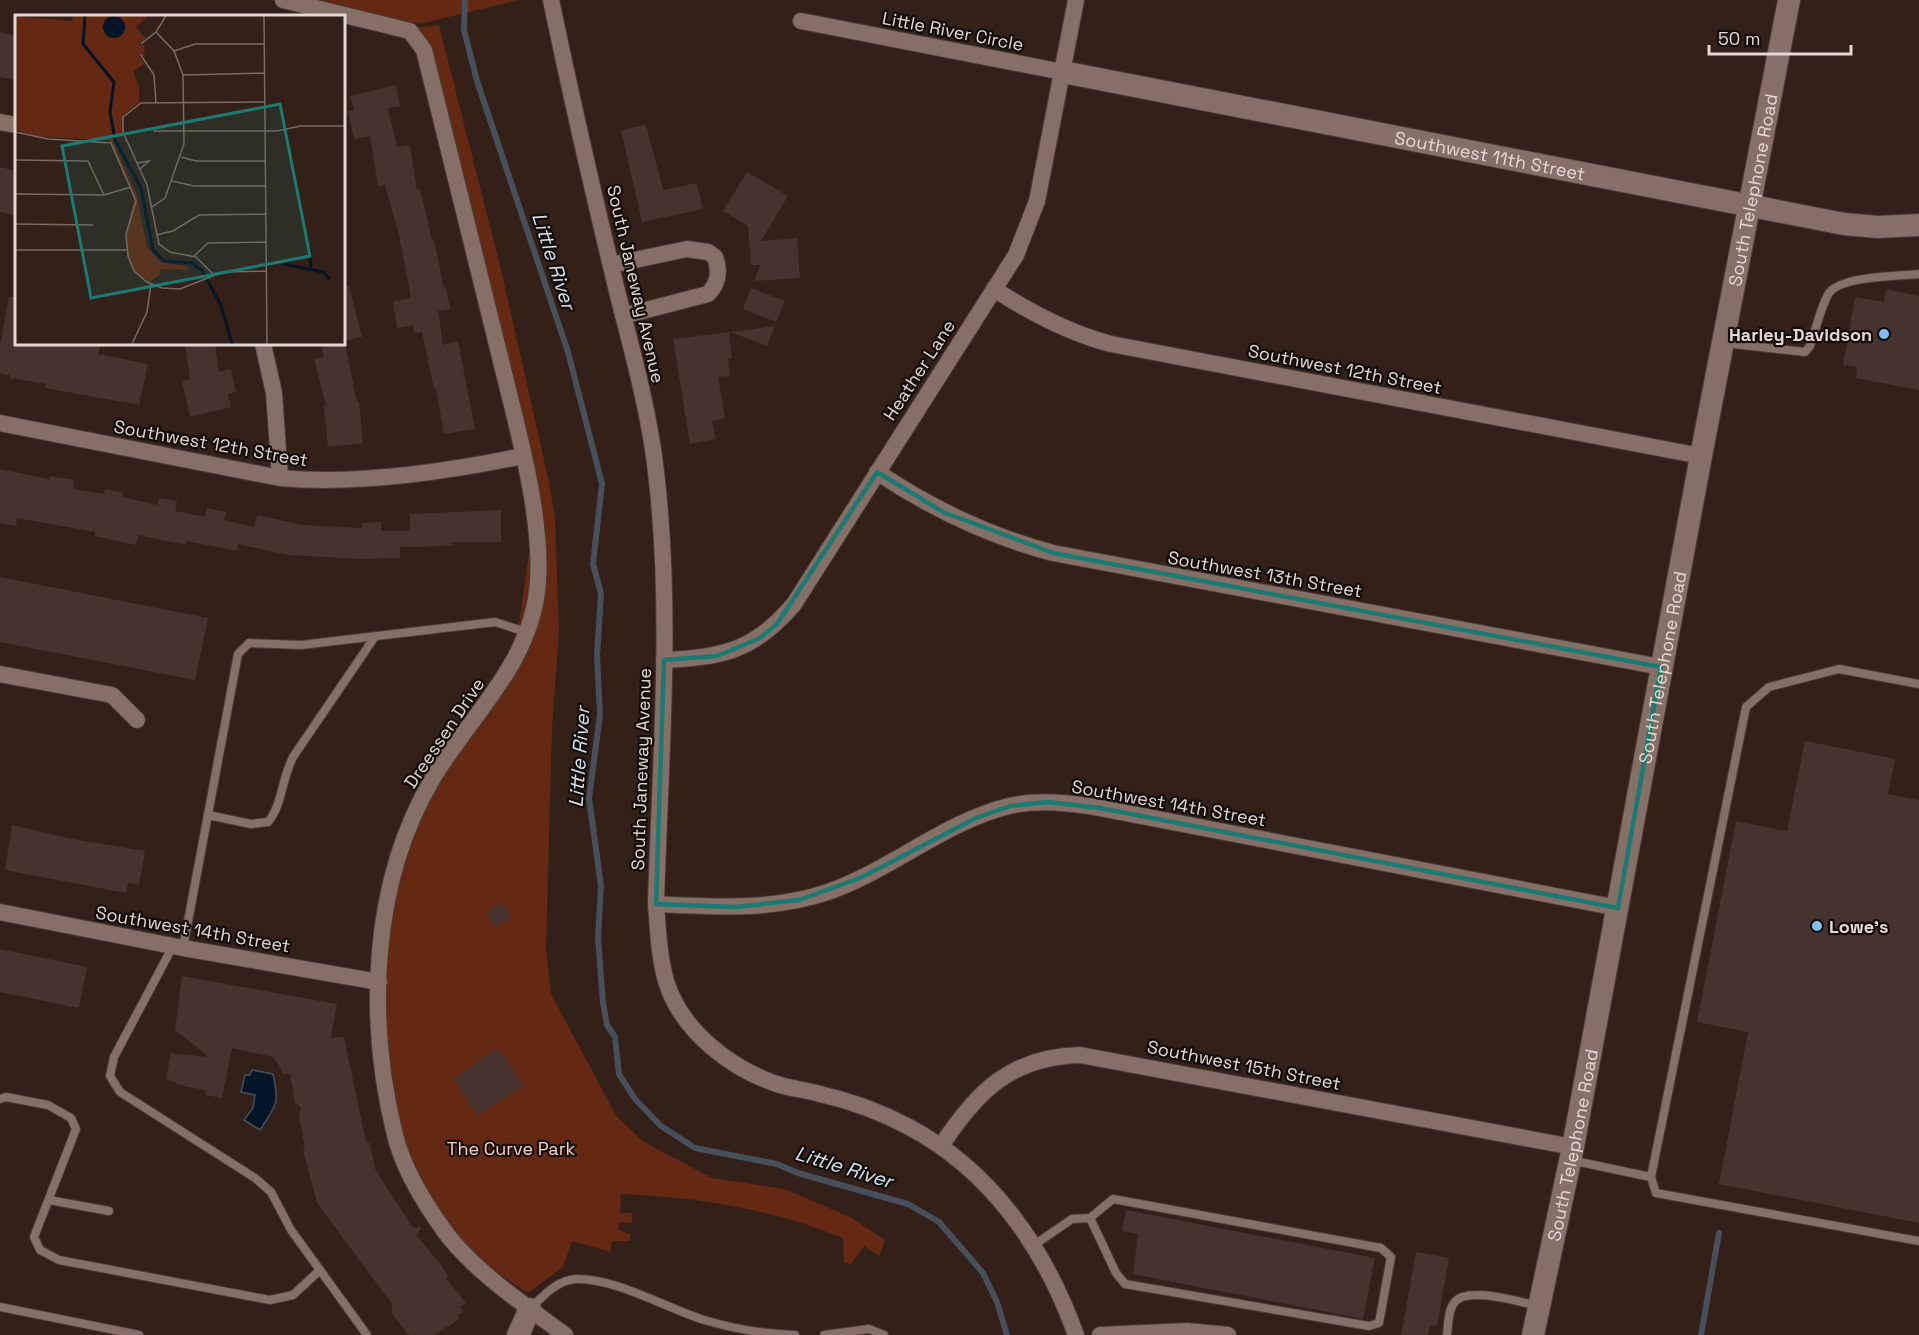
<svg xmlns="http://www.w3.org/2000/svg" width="1919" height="1335" font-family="'Space Grotesk',sans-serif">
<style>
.green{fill:#642813}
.water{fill:#031526;stroke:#47505a;stroke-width:1.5}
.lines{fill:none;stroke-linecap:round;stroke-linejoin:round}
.stream{stroke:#47505a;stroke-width:6}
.building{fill:#47332d}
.lane-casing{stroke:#4a3b37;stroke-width:10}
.street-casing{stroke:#4a3b37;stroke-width:18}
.secondary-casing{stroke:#4a3b37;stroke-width:24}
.lane{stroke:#856f67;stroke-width:8}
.street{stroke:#856f67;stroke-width:16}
.secondary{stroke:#856f67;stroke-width:22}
.marked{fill:none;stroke:#1a7b73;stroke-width:4.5;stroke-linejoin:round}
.poi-dot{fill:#7ebdf9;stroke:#140c09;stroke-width:2}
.labels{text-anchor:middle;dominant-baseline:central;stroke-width:4.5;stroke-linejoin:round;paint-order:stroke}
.street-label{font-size:18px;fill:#e5d8d4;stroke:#140c09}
.poi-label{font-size:18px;font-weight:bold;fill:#e5d8d4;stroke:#140c09;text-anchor:end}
.park-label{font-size:18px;fill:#fdd0c1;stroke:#140c09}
.water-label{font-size:20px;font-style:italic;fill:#d1e1f0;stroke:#140c09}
.inset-river{fill:none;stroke:#031526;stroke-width:3}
.inset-road{fill:none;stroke:#7a6a64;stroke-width:1.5}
.view{fill:#1a7b73;fill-opacity:0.15;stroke:#1a7b73;stroke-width:3}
.inset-edge{fill:none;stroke:#e5d8d4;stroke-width:3}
</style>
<rect width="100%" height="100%" fill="#322019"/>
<g class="green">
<polygon points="316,0 518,0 420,24"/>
<path d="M439,25L503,278L549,482L555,520L559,631L552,728L546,948L551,994L617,1117L644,1142L712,1178L785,1189L852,1218L885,1240L879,1256L864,1246L851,1264L844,1262L843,1238C773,1209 696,1197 621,1194L620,1213H632V1223L620,1222L618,1229L630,1235V1241H612L610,1252L572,1241L563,1267L528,1293L448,1241L412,1191L377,1019L399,850L508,658L520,618L529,553V497L415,28Z"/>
</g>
<path class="water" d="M252,1070L273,1074C280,1105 276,1104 260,1130L244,1120L253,1108L255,1095L241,1092L245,1075H250Z"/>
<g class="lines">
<g class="stream">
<polyline points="465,0 464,30 477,81 568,352 602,484 593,564 601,594 597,655 600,715 589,798 601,886 598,938 603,1003 607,1025 615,1037 619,1074 635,1099 661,1126 695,1148 777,1164 798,1173 908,1204 939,1222 983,1273 997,1302 1007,1335"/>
<polyline points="1701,1335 1719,1233"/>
</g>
</g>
<g class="building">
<polygon points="0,32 16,36 16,80 0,77"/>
<polygon points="396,85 400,106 388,108 397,147 410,145 417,190 420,189 432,240 434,240 444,289 446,288 450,309 438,311 443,345 458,341 475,429 444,434 436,388 434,389 422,332 414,333 413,325 397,328 393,302 411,298 399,235 385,185 378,186 370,136 354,139 348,111 354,110 350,96"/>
<polygon points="646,125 663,190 697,183 703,209 642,222 621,130"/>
<polygon points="0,167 16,171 16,216 0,212"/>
<polygon points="747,172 788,196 761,241 797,238 800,278 754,281 761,265 751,265 748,226 723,211"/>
<polygon points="349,286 362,337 344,341 344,287"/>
<polygon points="751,288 785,301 776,322 743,309"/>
<polygon points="1886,289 1919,296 1919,390 1856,378 1857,367 1843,365 1855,297 1884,302"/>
<polygon points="9,297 16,297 16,344 101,344 98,354 148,364 139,405 45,388 46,384 10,378 10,375 0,373 0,345"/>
<polygon points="775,326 767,346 730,332"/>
<polygon points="729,332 732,358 728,358 730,376 718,377 725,418 712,421 716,439 690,444 673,339"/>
<polygon points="185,344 215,344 219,372 231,369 236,392 228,394 231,407 190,417 182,381 190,379"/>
<polygon points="321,344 345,344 357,402 359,402 363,443 328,447 324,405 326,405 314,359 324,357"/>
<polygon points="0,469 49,479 50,476 74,480 73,489 104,494 105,489 123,493 122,497 158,505 159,498 177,501 175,511 205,517 207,508 226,512 224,520 254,527 257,515 303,525 362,528 362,523 381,522 381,531 410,531 410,514 501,510 501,542 452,542 452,546 400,547 400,558 361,559 288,555 238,544 236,551 187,541 186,545 138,535 136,545 95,536 95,532 17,518 16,526 0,523"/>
<polygon points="0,577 208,618 195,680 0,642"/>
<polygon points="1805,741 1895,759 1888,794 1919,800 1919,1223 1719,1184 1748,1032 1697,1022 1736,821 1787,831"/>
<polygon points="12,825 72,839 145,851 139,885 128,883 126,893 5,870"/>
<polygon points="502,902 512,917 496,927 486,912"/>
<polygon points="0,949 87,967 79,1008 0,992"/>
<polygon points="182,976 337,1004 331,1038 344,1037 366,1142 370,1143 375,1169 413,1228 421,1227 417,1236 442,1266 449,1277 446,1278 466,1303 460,1307 463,1311 458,1316 461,1318 434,1335 411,1335 408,1334 392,1314 392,1304 317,1203 303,1150 305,1148 299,1116 301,1107 295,1103 290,1074 282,1074 281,1068 273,1057 232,1048 222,1098 205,1095 205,1090 184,1086 166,1079 171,1053 209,1057 175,1030"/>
<polygon points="498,1048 524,1086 477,1116 454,1078"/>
<polygon points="1126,1210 1375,1258 1363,1319 1133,1274 1138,1234 1122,1231"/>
<polygon points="1416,1252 1449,1258 1437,1326 1430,1325 1428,1335 1401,1335"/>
</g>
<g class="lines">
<g class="lane-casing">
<g id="lane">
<path d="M1724,343L1805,352L1810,346C1816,330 1820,308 1829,293C1841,276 1899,276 1919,274"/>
<path d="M208,815L251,824L268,822C282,806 282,778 293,757L374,638"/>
<polyline points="173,946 114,1057 110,1076 120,1092 255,1178 271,1192 291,1230 367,1335"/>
<polyline points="183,948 238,654 249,643 301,645 495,622 526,632"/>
<polyline points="0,1099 6,1097 48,1105 71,1118 76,1129 34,1237 40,1250 59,1260 270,1300 293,1295 320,1270"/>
<polyline points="1570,1160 1651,1177 1656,1193 1919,1241"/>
<polyline points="1651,1177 1746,707 1769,687 1839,669 1919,684"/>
<polyline points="49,1200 109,1211"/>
<polyline points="1034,1245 1072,1219 1090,1218 1116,1273 1125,1284 1369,1326 1379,1323 1391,1257 1381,1248 1113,1199 1090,1218"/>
<polyline points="0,1307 139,1335"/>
<path d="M530,1309C543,1296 557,1280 576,1279C616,1278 666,1308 704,1320C734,1329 763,1334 795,1335"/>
<polyline points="824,1335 869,1329 884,1335"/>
<path d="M1447,1335C1448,1326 1448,1311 1454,1303C1466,1285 1519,1302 1539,1306"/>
</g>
</g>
<g class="street-casing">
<g id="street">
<path d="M283,0L410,31L424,50C451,155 477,260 502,365C518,431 542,514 538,581C533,662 472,713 433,778C371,882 366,1019 395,1135C403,1168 423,1201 443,1229C471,1269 526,1306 565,1335"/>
<path d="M551,0C571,96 593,192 616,287C631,348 649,409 656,472C673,615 660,761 656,904C658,930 659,956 666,981C681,1031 732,1070 780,1085C793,1089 807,1090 820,1094C851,1101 881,1112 909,1127C992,1171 1045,1249 1076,1335"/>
<polyline points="801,21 1063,72"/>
<polyline points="0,122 16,125"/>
<path d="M611,265L687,249L708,252L715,257C720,271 719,283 708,294L623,316"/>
<path d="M994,289C1031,313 1069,333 1111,344L1701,456"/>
<polyline points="263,344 274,393 280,478"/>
<path d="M0,423L280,478C354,485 450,471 523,456"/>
<path d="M877,472C932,509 989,536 1053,553L1661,667"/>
<path d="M664,660C724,657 754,651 794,604L1016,255L1037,201L1076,0"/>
<polyline points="0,674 112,695 137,720"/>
<path d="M656,904C714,907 772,911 828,892C891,870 944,822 1009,806C1039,799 1071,803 1100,808L1618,908"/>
<polyline points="0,912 183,948 379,982"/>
<path d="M941,1146C977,1091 1011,1057 1080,1055L1573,1147"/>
<polyline points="1100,1335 1187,1331 1228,1335"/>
</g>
</g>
<g class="secondary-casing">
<g id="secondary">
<path id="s1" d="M1063,72L1844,224L1878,227L1919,225"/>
<polyline points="518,1335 530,1309"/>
<path id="s2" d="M1533,1335L1573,1147L1701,456L1789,0"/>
</g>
</g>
<use href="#lane" class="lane"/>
<use href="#street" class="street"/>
<use href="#secondary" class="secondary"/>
</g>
<path class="marked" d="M877,472L943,512L1053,553L1661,667L1618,908L1100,808L1048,802L1010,806L976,818L860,878L799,900L736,907L656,904L664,660L717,656L760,638L777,624Z"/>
<g class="poi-dot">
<circle cx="1884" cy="334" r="6"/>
<circle cx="1817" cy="926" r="6"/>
</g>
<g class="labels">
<g class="street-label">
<text transform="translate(953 31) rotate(11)">Little River Circle</text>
<text stroke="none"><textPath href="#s1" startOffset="435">Southwest 11th Street</textPath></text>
<text stroke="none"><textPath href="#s2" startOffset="1166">South Telephone Road</textPath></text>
<text transform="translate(636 284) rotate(77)">South Janeway Avenue</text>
<text transform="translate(1345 369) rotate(11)">Southwest 12th Street</text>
<text transform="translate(919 370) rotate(-57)">Heather Lane</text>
<text transform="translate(211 443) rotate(10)">Southwest 12th Street</text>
<text transform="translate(1265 574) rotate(10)">Southwest 13th Street</text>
<text stroke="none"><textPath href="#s2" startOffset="680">South Telephone Road</textPath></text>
<text transform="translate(444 733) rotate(-56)">Dreessen Drive</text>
<text transform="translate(641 769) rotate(-88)">South Janeway Avenue</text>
<text transform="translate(1169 803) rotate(10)">Southwest 14th Street</text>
<text transform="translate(193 929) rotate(10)">Southwest 14th Street</text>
<text transform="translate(1244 1065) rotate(11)">Southwest 15th Street</text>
<text stroke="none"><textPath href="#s2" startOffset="194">South Telephone Road</textPath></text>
</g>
<g class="poi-label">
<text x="1872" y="334">Harley-Davidson</text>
<text x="1829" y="926" text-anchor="start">Lowe's</text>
</g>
<g class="park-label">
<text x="511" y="1148">The Curve Park</text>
</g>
<g class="water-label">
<text transform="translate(554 261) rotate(72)">Little River</text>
<text transform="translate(579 757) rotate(-86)">Little River</text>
<text transform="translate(844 1167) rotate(17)">Little River</text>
</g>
</g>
<g transform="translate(15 15)">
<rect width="330" height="330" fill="#322019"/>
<path d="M0,1L57,6L58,1H133L121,12L131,24L124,30H130L129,41H124L130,48L118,57L124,71V88L109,99L107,119L97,124L121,178L132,232L145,247L171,251L175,255L144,254L146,259L135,267L120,257L113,243L111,219L119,183L94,125L26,122L0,115Z" fill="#642813"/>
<path d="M88 12a11 11 0 1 1 22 0a11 11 0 1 1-22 0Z" fill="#031526"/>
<path class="inset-river" d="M70,1L68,29L99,67L95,97L100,125L126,173L138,235L149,246L177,248L187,255L206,290L217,329M295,233L296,255M268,249L308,257L315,264"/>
<path class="inset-road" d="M249,1L252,329M126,29L141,17L151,1M159,36L180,29H250M126,40L139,60L141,88M168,60L250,58M138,116H262L285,111H330M0,117L33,124L96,128L121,186L111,219L113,241L119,256L132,267L147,273L165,274L208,257L251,256M166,142L181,146H250M0,145L73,146L89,180M122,148L134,146L125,154M157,166L179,171H251M0,179L89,180L116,172M137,192L150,183L169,129L168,60L159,36L141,17M0,209L78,210M141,220L158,216L184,200L251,199M0,235H112M179,241L193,228L251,227M199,260L181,242L155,237L144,229L132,170L108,117V102L126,88L250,87M117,329L132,297L136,269"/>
<path class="view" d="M265,89L295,241L76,283L47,131Z"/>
<rect width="330" height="330" class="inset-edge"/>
</g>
<path d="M1709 45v9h142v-9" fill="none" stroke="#e5d8d4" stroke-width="3"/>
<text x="1718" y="45" font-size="18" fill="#e5d8d4" stroke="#140c09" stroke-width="4.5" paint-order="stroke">50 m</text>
</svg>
